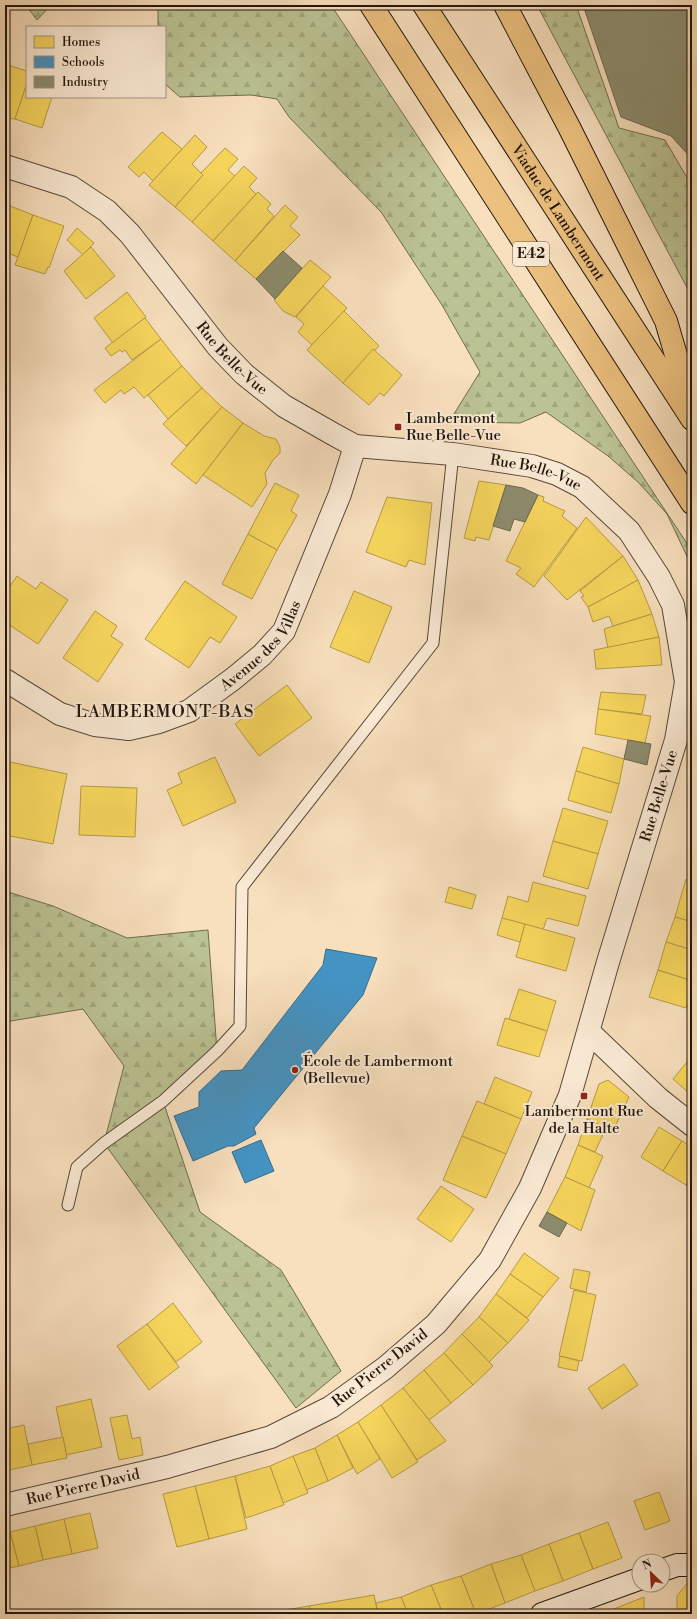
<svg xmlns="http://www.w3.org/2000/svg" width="697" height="1619" font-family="'Libre Bodoni',serif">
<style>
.forest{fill:url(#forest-firs);stroke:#6e6c4f}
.homes{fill:#f6d55c;stroke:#b69b44}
.schools{fill:#4393c3;stroke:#396d8c}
.industry{fill:#8c8c6e;stroke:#6c6850}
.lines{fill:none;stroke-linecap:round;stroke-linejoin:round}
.lane-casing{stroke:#574838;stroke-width:13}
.street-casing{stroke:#574838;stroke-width:24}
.secondary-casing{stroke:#21150b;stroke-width:24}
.highway-casing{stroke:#21150b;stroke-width:24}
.lane{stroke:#faead4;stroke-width:11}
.street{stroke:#faead4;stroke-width:22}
.secondary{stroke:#faead4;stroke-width:22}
.highway{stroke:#ecc07e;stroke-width:22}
.poi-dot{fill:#8f2418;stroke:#faead4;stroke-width:1.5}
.labels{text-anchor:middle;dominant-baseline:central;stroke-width:4;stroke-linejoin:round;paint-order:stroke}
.shield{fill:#faead4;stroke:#625547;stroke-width:1}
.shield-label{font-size:14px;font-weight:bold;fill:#21150b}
.street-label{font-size:15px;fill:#21150b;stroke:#faead4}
.poi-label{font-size:15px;fill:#21150b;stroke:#faead4;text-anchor:start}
.quarter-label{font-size:17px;letter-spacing:1px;fill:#21150b;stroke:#faead4}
</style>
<defs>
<pattern id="forest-firs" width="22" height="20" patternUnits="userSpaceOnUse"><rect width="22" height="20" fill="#bbc293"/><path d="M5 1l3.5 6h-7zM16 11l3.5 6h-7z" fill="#a0a67d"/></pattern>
</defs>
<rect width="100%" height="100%" fill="#f8dfbd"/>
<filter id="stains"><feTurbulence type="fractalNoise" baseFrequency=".005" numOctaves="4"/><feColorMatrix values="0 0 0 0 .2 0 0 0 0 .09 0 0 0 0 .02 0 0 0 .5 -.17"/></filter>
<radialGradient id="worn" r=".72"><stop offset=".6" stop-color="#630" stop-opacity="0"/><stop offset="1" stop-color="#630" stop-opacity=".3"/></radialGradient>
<g class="forest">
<polygon points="26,5 51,5 37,20"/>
<polygon points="158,5 331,5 692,551 692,567 667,514 638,482 608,456 546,412 520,423 449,422 480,372 442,305 381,212 289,117 277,99 251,95 180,97 165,84 165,27 158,27"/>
<polygon points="537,5 576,5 619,128 665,140 692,186 692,297"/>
<polygon points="5,891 53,906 127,938 208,930 217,1051 163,1101 200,1212 281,1270 341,1371 296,1408 104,1143 124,1066 83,1009 5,1022"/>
</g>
<g class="homes">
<polygon points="5,64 27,71 27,83 15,119 5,118"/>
<polygon points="27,83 27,97 52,97 42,128 15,119"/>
<polygon points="162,132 182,149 153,181 144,172 139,177 128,167"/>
<polygon points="195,135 207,147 192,164 203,175 175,207 149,185"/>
<polygon points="225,148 238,159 228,170 235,176 192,222 175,207 203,175 201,173"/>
<polygon points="244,166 257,178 249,187 256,194 213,241 192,222"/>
<polygon points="258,192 271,204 267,209 274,216 235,261 213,241"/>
<polygon points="5,204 33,215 18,257 5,252"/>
<polygon points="285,205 298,217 290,226 300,235 256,279 235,261"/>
<polygon points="33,215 64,226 49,268 48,267 45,274 15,265"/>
<polygon points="77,228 94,243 83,255 67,240"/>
<polygon points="91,247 115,276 86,299 64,271"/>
<polygon points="310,260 331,277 295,317 283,311 274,300"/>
<polygon points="323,286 347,308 312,345 298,332 304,324 296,317"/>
<polygon points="127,292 146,317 113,343 94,318"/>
<polygon points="344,311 379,346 343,383 307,350"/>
<polygon points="145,318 161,339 132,360 125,350 122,352 120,350 111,356 105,348"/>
<polygon points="161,339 182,366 144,398 134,387 124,394 121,390 105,403 94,390"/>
<polygon points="373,349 402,375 384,396 380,393 369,405 343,383"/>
<polygon points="182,366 202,388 168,419 148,395"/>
<polygon points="202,388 222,407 186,446 163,424"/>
<polygon points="222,407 243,423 196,484 171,464"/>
<polygon points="243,423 264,436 276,439 280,447 280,453 273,460 265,473 267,484 252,507 203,475"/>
<polygon points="479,481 506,485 489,540 476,537 475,541 464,538"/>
<polygon points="275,483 299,495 291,511 297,515 277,550 248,534"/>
<polygon points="538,495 544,497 543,501 565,511 562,516 577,528 534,587 516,574 521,568 506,561"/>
<polygon points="387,497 432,503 425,565 409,560 406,567 366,552"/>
<polygon points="586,517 623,556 567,600 544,576"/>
<polygon points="248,534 277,550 252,599 222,584"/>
<polygon points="623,556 638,580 588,607 581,597 584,596 580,591"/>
<polygon points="17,576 36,589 41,582 68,600 38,644 5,622 5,593"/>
<polygon points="638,580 652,614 613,626 609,616 593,622 588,607"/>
<polygon points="185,581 237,617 220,643 210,637 189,668 145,639"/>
<polygon points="354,591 392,607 369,663 330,647"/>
<polygon points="95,611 117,626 111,636 123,644 98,682 63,658"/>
<polygon points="652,614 659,637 608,648 604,629"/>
<polygon points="659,637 662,665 596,669 594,650"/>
<polygon points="287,685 312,718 259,756 235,724"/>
<polygon points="601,692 646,695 642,714 598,709"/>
<polygon points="598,709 651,716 645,743 595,734"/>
<polygon points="583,747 624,759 619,784 576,771"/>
<polygon points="215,757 236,802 183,826 167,790 182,783 178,773"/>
<polygon points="10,762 67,774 53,844 5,835 5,785"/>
<polygon points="576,771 619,784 611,813 568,800"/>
<polygon points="81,786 137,788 135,837 79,835"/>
<polygon points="563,808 608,821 598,854 553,841"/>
<polygon points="553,841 598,854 588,889 543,876"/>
<polygon points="686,879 692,881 692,922 675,917"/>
<polygon points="533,882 586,896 578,926 547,918 543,930 502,918 508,896 528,902"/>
<polygon points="449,887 476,895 472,909 445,902"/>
<polygon points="675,917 692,922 692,950 666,942"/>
<polygon points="502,918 525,924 520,942 497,935"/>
<polygon points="525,924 575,938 566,971 516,957"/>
<polygon points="666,942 692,950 692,981 658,970"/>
<polygon points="658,970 692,981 692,989 686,1008 649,997"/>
<polygon points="519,989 556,1001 547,1031 509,1019"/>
<polygon points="505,1018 547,1031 539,1057 497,1045"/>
<polygon points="692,1056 692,1092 690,1094 673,1079"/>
<polygon points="495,1077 532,1092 521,1119 484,1104"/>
<polygon points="608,1080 629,1097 613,1131 587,1119 599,1084"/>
<polygon points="477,1101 521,1119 506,1154 462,1136"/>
<polygon points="587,1119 606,1128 595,1152 578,1145"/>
<polygon points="659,1127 682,1141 663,1171 641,1157"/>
<polygon points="462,1136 506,1154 486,1198 443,1180"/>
<polygon points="682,1141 692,1147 692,1175 686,1185 663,1171"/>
<polygon points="578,1145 603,1156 589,1188 565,1177"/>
<polygon points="692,1175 692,1189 686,1185"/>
<polygon points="565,1177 595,1190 581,1231 547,1212"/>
<polygon points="441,1186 474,1209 451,1242 417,1219"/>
<polygon points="524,1253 559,1278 543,1297 510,1274"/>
<polygon points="574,1269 590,1272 586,1292 570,1288"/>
<polygon points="510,1274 543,1297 527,1318 496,1294"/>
<polygon points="574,1290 596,1295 582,1361 559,1356"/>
<polygon points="496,1294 529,1320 508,1343 479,1317"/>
<polygon points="173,1303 202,1342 176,1362 147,1324"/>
<polygon points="479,1317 508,1343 489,1362 462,1334"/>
<polygon points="147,1324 179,1367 149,1390 117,1346"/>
<polygon points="462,1334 493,1366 473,1385 444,1353"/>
<polygon points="444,1353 473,1385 451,1403 424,1370"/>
<polygon points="560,1356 579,1361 577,1371 558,1367"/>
<polygon points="624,1364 638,1385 602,1409 588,1388"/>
<polygon points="424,1370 451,1403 429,1420 403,1388"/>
<polygon points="403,1388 446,1441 417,1460 381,1405"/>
<polygon points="91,1399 102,1447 66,1455 56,1407"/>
<polygon points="381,1405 418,1462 392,1478 358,1422"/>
<polygon points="127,1415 132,1439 140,1437 143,1455 119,1460 110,1418"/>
<polygon points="358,1422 380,1459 357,1474 337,1435"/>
<polygon points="24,1425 32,1465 5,1471 5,1429"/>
<polygon points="337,1435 353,1468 328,1481 315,1448"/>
<polygon points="63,1437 67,1458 32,1465 28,1444"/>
<polygon points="315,1448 328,1481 306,1490 293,1456"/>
<polygon points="293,1456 308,1493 283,1503 270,1466"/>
<polygon points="270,1466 284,1505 246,1518 235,1476"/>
<polygon points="235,1476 247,1529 209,1539 195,1486"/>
<polygon points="195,1486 209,1539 177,1547 163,1494"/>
<polygon points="659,1492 670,1521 645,1530 634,1501"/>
<polygon points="90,1513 98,1548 72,1554 64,1519"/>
<polygon points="64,1519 72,1554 43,1560 35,1526"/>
<polygon points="608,1522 622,1558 593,1569 579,1533"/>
<polygon points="35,1526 43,1560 19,1566 10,1532"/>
<polygon points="10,1532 19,1566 5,1569 5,1533"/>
<polygon points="579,1533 593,1569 563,1581 549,1544"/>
<polygon points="549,1544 563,1581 535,1591 521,1555"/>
<polygon points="521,1555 535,1591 505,1603 491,1564"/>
<polygon points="491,1564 505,1603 476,1614 461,1576"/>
<polygon points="461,1576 476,1614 443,1614 431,1585"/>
<polygon points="688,1582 692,1583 692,1614 677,1614 677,1596"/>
<polygon points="431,1585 443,1614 408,1614 401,1597"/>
<polygon points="374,1595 378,1614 311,1614 309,1606"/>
<polygon points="401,1597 408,1614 378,1614 376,1603"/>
<polygon points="644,1597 644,1614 611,1614 609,1611"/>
<polygon points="309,1606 311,1614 280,1614 279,1611"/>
</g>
<g class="schools">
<polygon points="326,949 377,958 363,995 254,1128 256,1134 234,1146 228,1146 193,1161 174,1116 199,1107 199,1092 221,1071 242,1070 323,965"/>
<polygon points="261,1140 274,1171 245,1183 232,1152"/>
</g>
<g class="industry">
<polygon points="583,5 692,5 692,159 671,136 621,117"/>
<polygon points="283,251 302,268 275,299 256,279"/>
<polygon points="506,485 523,488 538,495 525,522 514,519 510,531 493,526"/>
<polygon points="628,740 651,744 647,765 624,759"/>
<polygon points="547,1212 567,1223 559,1237 539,1226"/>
</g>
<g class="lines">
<g class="lane-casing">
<polyline id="lane" points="68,1205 77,1167 104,1143 163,1101 217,1051 240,1026 242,887 433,643 453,454"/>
</g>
<g class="street-casing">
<g id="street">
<path id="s1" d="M5,166L71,187L107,211L130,234L218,347L244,374L284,406L333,434L355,446L453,454L532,466L557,474L582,487L629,531L659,577L673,605L686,682L676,740L608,962L570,1095L530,1188L490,1260L436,1324L385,1368L331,1407L271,1437L167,1467L5,1505"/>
<path id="s2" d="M5,680L60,714L95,725L129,729L159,722L189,711L233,679L262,655L284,631L340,494L355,446"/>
<polyline points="589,1032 658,1098 692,1125"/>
</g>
</g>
<g class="secondary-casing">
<g id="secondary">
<polyline points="663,1570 677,1565 692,1565"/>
<polyline points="542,1614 639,1579"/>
</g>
</g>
<g class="highway-casing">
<g id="highway">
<polyline points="371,5 692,503"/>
<path id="s3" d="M424,5L692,419"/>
<polyline points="505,5 569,127 666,321 690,403"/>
</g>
</g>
<use href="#lane" class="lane"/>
<use href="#street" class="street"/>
<use href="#secondary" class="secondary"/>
<use href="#highway" class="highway"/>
</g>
<g class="poi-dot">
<rect x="394" y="423" width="8" height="8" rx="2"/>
<circle cx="295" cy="1070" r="4"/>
<rect x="580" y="1092" width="8" height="8" rx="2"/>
</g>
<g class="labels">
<rect class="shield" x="513" y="242" width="36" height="24" rx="3"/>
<g class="shield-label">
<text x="531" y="254">E42</text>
</g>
<g class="street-label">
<text stroke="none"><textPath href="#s3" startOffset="247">Viaduc de Lambermont</textPath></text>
<text stroke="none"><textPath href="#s1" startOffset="306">Rue Belle-Vue</textPath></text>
<text stroke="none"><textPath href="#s1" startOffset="642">Rue Belle-Vue</textPath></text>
<text stroke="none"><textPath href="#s2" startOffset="297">Avenue des Villas</textPath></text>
<text transform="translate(659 796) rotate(-73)">Rue Belle-Vue</text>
<text transform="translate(380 1368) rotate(-38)">Rue Pierre David</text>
<text transform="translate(83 1487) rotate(-13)">Rue Pierre David</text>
</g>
<g class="poi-label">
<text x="406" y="418">Lambermont<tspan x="406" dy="17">Rue Belle-Vue</tspan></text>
<text x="303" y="1061">École de Lambermont<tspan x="303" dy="17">(Bellevue)</tspan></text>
<text x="584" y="1111" text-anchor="middle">Lambermont Rue<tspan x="584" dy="17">de la Halte</tspan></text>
</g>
<g class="quarter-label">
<text x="165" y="712">LAMBERMONT-BAS</text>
</g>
</g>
<rect width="697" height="1619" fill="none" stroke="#f8dfbd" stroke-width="20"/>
<rect x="6" y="6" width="685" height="1607" fill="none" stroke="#21150b" stroke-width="2"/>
<rect x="10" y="10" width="677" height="1599" fill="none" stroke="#21150b"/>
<rect x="26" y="26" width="140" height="72" fill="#faead4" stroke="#a39584"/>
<rect x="34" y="36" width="20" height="12" fill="#f6d55c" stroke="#a39584"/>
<text x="62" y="46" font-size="12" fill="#21150b">Homes</text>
<rect x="34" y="56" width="20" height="12" fill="#4393c3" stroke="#a39584"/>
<text x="62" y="66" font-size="12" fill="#21150b">Schools</text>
<rect x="34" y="76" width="20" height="12" fill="#8c8c6e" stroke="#a39584"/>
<text x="62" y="86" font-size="12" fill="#21150b">Industry</text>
<g transform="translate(651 1573) rotate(335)"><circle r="19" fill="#faead4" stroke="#a39584"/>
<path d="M0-3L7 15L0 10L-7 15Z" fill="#8f2418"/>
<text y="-6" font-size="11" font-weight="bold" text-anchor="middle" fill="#21150b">N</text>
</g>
<rect width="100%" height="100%" filter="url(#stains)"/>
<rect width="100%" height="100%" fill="url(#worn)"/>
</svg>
